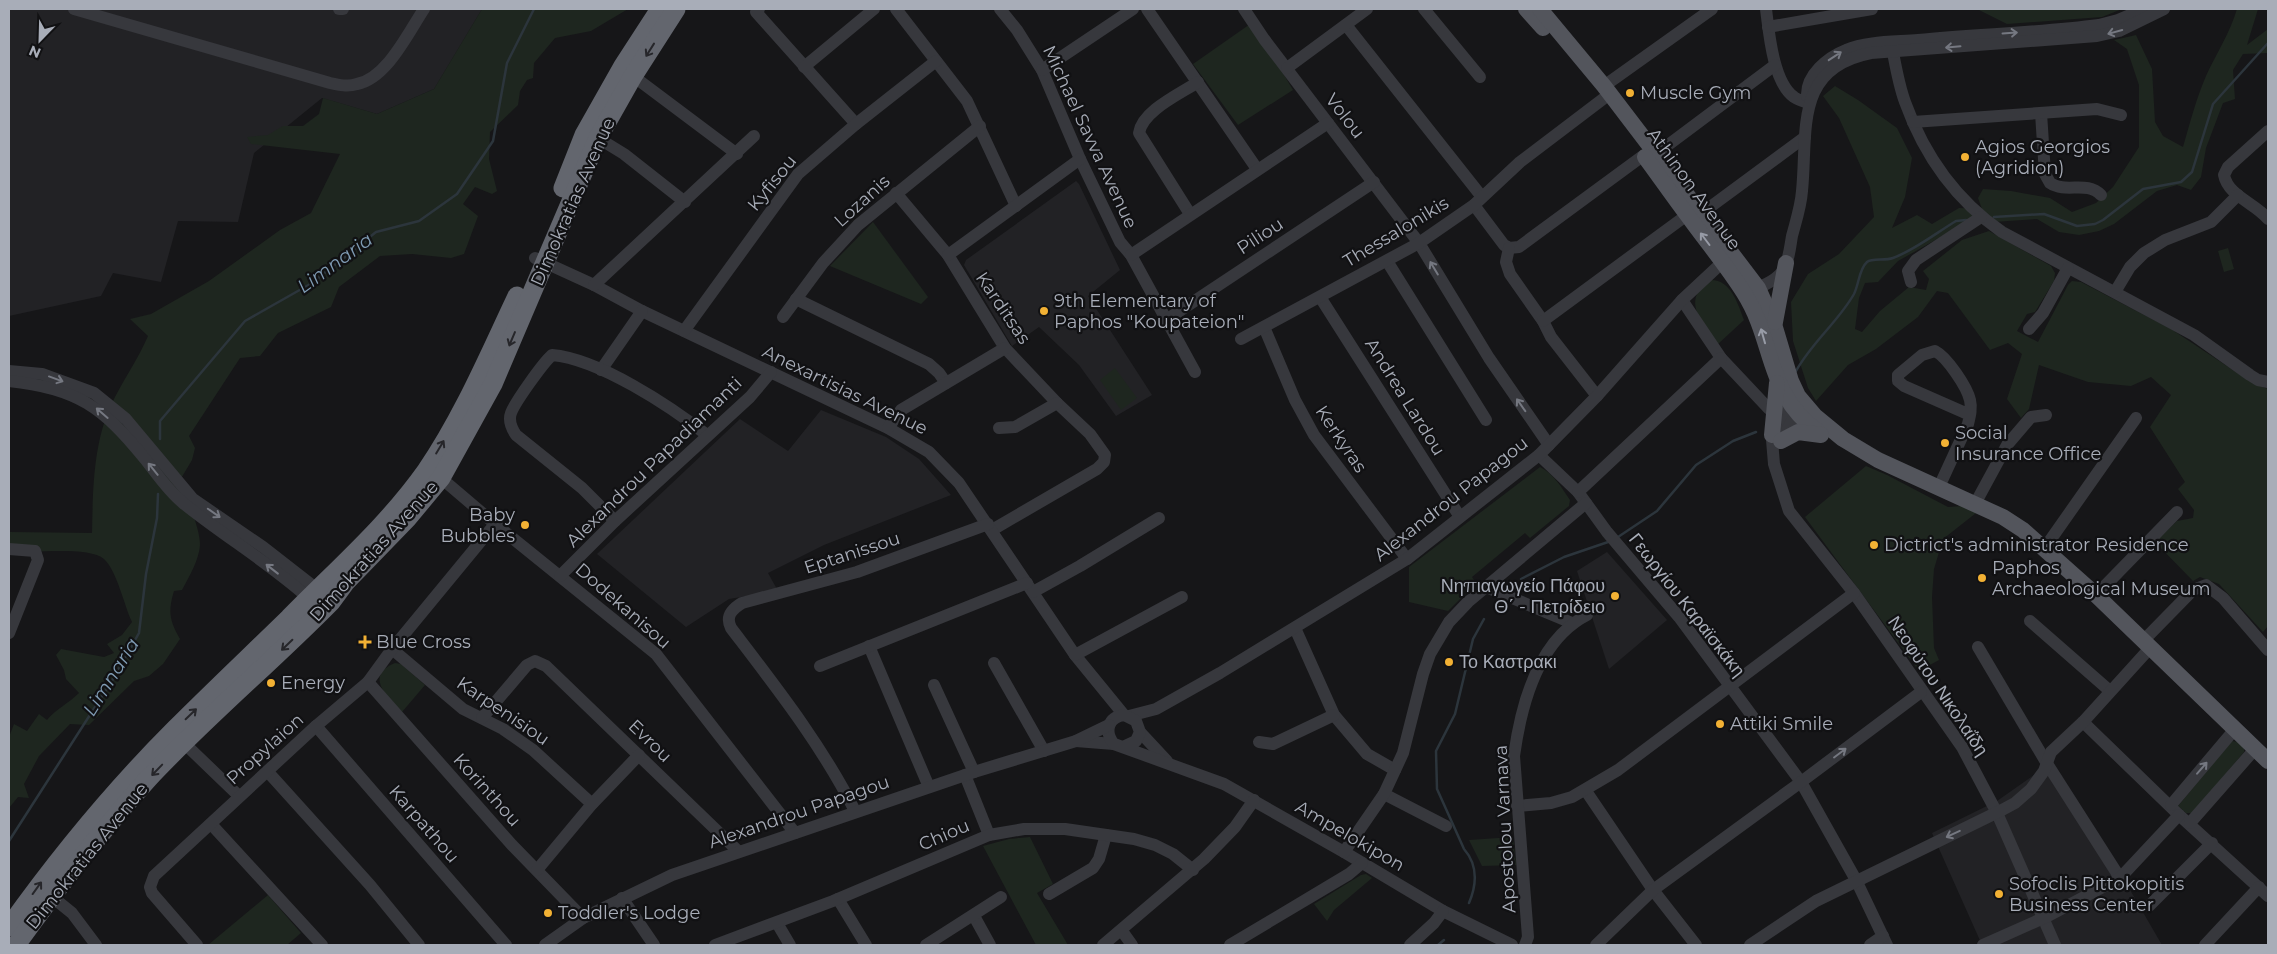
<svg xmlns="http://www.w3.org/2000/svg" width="2277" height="954" font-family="Montserrat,sans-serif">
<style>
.built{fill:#222225}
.green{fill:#1e261f}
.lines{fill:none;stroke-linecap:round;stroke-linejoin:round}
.stream{stroke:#2c353c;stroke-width:2.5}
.minor{stroke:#37383d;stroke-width:12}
.major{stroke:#53555c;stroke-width:16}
.highway{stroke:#63666e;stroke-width:19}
.oneway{stroke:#757881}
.oneway2{stroke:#26262a}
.oneway3{stroke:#979ba6}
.poi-dot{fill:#f2b134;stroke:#111113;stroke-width:2}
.labels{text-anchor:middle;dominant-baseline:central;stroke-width:4.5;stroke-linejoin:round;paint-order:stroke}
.poi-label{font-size:18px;fill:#a8adb8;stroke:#111113;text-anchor:start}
.street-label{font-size:18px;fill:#a8adb8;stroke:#111113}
.water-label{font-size:19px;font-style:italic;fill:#7f9bb3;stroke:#111113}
</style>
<rect width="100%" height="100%" fill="#161618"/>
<g class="built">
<polygon points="9,9 482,9 434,89 377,114 322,98 254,153 238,222 178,221 161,282 113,273 101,296 9,316"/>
<polygon points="1076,181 1079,184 1120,270 1088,296 1152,395 1116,416 1079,365 1039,327 1012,346 964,265 966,260"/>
<polygon points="821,410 886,437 919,459 951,495 824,545 768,573 778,591 729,599 686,627 597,554 740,419 788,451"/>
<polygon points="1607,552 1667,620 1609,669 1577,571"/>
<polygon points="2051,763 2119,871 2162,945 1982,945 1932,833 1997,801"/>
</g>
<g class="green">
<path d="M482,9H628L591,31L555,38L534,63L533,78L527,80L520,91L518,105L490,132L489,159L497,191L492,194L475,187L463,204L478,216L464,254L451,258L412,254L380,256L339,287L331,307L278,333L260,356L240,358L189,436L195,448L192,460L180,480C186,498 200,527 200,545C199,560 189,577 182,590L174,591C168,611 169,620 180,639L163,664L149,676L134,681L89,725L70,724L39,756L24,784L29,798L18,797L9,808V737L14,724L27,731L39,714L47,720C56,709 69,703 79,693L66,679L64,670L56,655L61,649L104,657L114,653L107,644L122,635L132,622C124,605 117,571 104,559C89,546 29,553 9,553V532L92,533C93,488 93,438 115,397C126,376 139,357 148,336L130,319L151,314L209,281L280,230L311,213L340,154L251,144L247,137L268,135L283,126H303L319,114L323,98L377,114L434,89Z"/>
<polygon points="1977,9 2122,9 2102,17 2007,24"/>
<path d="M2237,9H2258L2247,45L2268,29V53L2243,54L2233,70L2235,99L2223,103L2206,148L2201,177L2191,190L2177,185L2157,191L2114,224L2099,231L2079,235L2059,232L2037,219L1964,224L1898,261L1878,282L1865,283L1859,298L1855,329L1862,332L1880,311L1909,287L1926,290L1929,279L1923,271L1962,240L1989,231L2051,266L2055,273L2054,281L2035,312L2027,314L2017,331L2038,342L2068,285L2072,281L2081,282L2171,329L2254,384L2268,389V626L2263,632L2219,584L2200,577L2193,581L2155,542L2177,521L2193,518L2194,510L2178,489L2185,482L2150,427L2171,395L2151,377L2131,386L2088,382L2039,365L2029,409L2021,418L2007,399L2022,354L2008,343L1990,350L1948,293L1937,291L1918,317L1876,349L1848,365L1816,401L1808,388L1793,341L1791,302L1808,274L1839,254L1874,217L1870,187L1839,118L1823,96L1835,86L1858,100L1897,128L1912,158L1905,197L1892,228L1917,215L1932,224L1959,208L1982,209L1978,198L1983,189L2011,191L2050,198L2072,212L2096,203L2113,187L2139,147V85L2127,49L2114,40L2136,35L2152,69L2155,122L2163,136L2183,147C2190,123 2196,99 2206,76C2216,54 2230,33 2237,9Z"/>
<polygon points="1253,22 1293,90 1238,125 1193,64"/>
<polygon points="873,222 928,297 921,304 830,266"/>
<polygon points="2228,248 2234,269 2224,272 2218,251"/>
<path d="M1711,280C1731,280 1738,304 1744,320L1718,344C1709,332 1689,311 1697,294C1700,289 1707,284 1711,280Z"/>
<polygon points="1115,368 1137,398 1121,410 1100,380"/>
<polygon points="1866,466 1887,475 1948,507 1963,506 1976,513 1943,539 1934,569 1932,597 1934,648 1939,660 1919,671 1805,517"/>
<path d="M1540,467C1553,473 1562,488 1570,500L1569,506L1530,538L1525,533L1472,577L1476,583L1448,611L1409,602V567Z"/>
<path d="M395,663L401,664L425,685L402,712C389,698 363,676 395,663Z"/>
<polygon points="2232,741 2239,742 2244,747 2244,752 2193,813 2186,813 2178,806"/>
<polygon points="1030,837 1053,884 1037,893 1068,945 1036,945 983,846 1009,839"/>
<polygon points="1513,837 1516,865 1482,866 1469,840"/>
<polygon points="1366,874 1372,878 1334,910 1327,921 1314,904 1361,875"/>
<polygon points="268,895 301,933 287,945 208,945"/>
</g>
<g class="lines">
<g class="stream">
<polyline points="1994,217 2044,214 2077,226 2095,224 2103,220 2143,189 2181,182 2192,172 2213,104 2268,43"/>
<path d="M1796,371C1812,342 1838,322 1854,294C1859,284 1859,269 1867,262C1872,258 1885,261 1893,258C1915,250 1936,233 1956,221L1966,220"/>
<polyline points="160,439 160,421 245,321 312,283 376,232 419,221 457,194 493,141 507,63 534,9"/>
<polyline points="1618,537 1657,511 1696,465 1733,441 1756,432"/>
<polyline points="1521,579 1564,557 1611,541"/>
<polyline points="9,841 113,679 139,633 146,574 157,518 158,494"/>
<path d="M1469,903C1477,884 1478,865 1464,849L1437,789L1436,751L1455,714L1473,639L1484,619"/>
<polyline points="1438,945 1444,940"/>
</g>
<g class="minor">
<path d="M74,9L330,83C339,85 348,87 357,84C387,78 408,33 424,9"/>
<polyline points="339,9 343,9"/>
<polyline points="759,9 756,12 856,124"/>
<polyline points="896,9 967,101 1016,206"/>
<polyline points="1000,9 1017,30 1042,70 1080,159 1120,242 1131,255 1195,372"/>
<polyline points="1147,9 1257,169"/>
<polyline points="1244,9 1264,39 1419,243 1489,358 1549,445"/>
<polyline points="1424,9 1480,77"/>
<path d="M1766,9C1769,33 1773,82 1794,97C1798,100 1804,101 1808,103"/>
<polyline points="1346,25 1482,197"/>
<polyline points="1768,27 1872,9"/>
<path d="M1891,42C1895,62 1898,83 1905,102C1924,155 1956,200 2002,232L2194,335L2250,375L2258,380L2268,382"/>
<polyline points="804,67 874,9"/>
<polyline points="1287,68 1367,9"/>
<polyline points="1042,70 1133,9"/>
<polyline points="633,76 737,154"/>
<polyline points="1604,86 1712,9"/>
<path d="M1807,96C1806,75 1828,57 1846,50C1867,41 1895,42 1918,40C1978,34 2039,33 2099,25L2118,20L2144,9"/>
<path d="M2041,113L2045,174L2050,183C2067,194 2086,180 2101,195"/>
<polyline points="1913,122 2097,109 2121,115"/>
<path d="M2268,131L2228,167L2224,175C2228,196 2255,203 2268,219"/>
<polyline points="598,138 624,154 685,202"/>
<polyline points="1656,154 1775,65"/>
<polyline points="896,193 948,255 1005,348 1057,403 1090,434 1105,455 1104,462 1097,469 992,530"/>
<polyline points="1474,205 1504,245 1509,248 1519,247 1644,155"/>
<polyline points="1702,213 1805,137"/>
<path d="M1190,214L1139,133C1142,111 1180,94 1198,82"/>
<polyline points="1509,248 1506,262 1510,274 1543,321 1551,337 1597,396"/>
<polyline points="948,255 1080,159"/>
<polyline points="1131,255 1328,123"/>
<polyline points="535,258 594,285 642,311 888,428 929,452 959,483 1075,655 1124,715"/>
<polyline points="1387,261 1486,420"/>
<polyline points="1911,282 1908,271 1916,260 1981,217"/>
<polyline points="594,285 754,136"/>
<path d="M1749,291C1760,287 1774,282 1782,272C1789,262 1790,247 1792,236C1796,221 1801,206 1802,191C1808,132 1793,68 1871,53L2097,36L2119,31L2164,9"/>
<polyline points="2115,292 2130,267 2144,253 2165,240 2211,222 2238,195"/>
<polyline points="1320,297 1460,517"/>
<polyline points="796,299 929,364 939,373 946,383"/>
<polyline points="1682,300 1721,358 1769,409"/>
<polyline points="783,317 823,263 858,225 980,126"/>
<polyline points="1166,320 1374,182"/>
<polyline points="1543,321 1687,215"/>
<polyline points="1264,327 1295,400 1314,435 1407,559"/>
<polyline points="2029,329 2043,313 2068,268"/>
<polyline points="684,331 798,174 856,124 936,61"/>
<polyline points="1241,339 1419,243 1474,205 1520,162 1603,99"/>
<polyline points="601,370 642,311"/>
<polyline points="9,371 42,374 94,393 126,419 193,499 263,547 322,593"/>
<path d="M9,381C77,388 103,407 145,459C157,474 168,491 183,503C225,537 273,565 313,602"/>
<polyline points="1796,398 1780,420 1772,440 1774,464 1789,511 1854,593 1962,747 1997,813 2055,945"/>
<polyline points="888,428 901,410 1005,348"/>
<polyline points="999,428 1015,427 1057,403"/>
<polyline points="1780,443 1801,405"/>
<polyline points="1539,455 1578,492 1607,532 1679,617 1801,782 1856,880 1887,945"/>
<polyline points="441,478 495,524 656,654 795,833"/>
<path d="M1939,487L1968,424C1970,416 1972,408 1970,400C1967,387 1947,357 1935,351L1922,355L1898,375V381L1904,386L1970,415"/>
<polyline points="1578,492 1721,358"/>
<polyline points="1975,504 2007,445 2031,417 2046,415"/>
<path d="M615,521L582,488L516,435C512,429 508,421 511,413C515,402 543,363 552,355C599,359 670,406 707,435"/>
<polyline points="9,549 35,551 38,560 9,633"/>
<polyline points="2044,549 2136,418"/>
<polyline points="560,576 615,521 750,397 771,372"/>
<polyline points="1486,587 1572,623"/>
<polyline points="1033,592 1080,566 1159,518"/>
<polyline points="2096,595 2177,512"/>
<polyline points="2030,621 2110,691"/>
<polyline points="1295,628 1334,715 1367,754 1395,770"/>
<polyline points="2143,641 2193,590 2206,585 2223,598 2268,650"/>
<polyline points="869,646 929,787"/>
<polyline points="1978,647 2046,762 2120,878"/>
<polyline points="392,649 463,709 503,729 533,750 592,804"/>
<polyline points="1075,655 1182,597"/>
<polyline points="994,663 1044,751"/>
<polyline points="820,666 1027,583"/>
<polyline points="368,682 512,845 583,918"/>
<polyline points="934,685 974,772"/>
<polyline points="1129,716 1156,709 1220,673 1407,559 1539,455 1597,396 1682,300 1728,257"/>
<polyline points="482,718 527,665 535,661 546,666 738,851"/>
<polyline points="2083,722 2179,815 2268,896"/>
<polyline points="316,726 506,945"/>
<polyline points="1140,732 1167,761"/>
<polyline points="1076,741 1114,744"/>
<polyline points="1259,742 1273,744 1334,715"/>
<polyline points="184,743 239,796"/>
<path d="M1123,747L1136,741L1140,732L1136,721L1124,715C1108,717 1104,732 1114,744L1224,784L1344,852L1443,911L1512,945"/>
<polyline points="268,772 370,885 419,945"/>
<polyline points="965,775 989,835"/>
<polyline points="1586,791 1653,890 1696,945"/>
<polyline points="1384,794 1446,826"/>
<polyline points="2171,805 2235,729"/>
<polyline points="1517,806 1551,803 1572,797 1618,770 1854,593"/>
<path d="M855,811C821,744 776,687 731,628C725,616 732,609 742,603L857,572L988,524"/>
<polyline points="2190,823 2255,749"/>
<polyline points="211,824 322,945"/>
<polyline points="1344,852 1384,794 1403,753 1423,674 1430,654 1449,622 1468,602 1586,503"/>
<polyline points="537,870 592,804 639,755"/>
<polyline points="1049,894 1093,868 1099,859 1106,835"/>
<polyline points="51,896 72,913 96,945"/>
<polyline points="622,898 654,945"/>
<polyline points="838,899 866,945"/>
<polyline points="2149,906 2212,843"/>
<polyline points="974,916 990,945"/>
<polyline points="777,923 790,945"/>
<polyline points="1122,931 1132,945"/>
<polyline points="197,945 152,893 150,887 154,876 316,726 368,682 392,649 495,524"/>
<polyline points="545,945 583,918 672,875 974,772 1076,741 1109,725"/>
<polyline points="715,945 833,901 989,835 1024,829 1065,829 1134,839 1155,845 1173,854 1193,870"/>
<polyline points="926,945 1001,897"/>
<polyline points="1103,945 1204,859 1235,827 1254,800"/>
<polyline points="1230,945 1349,874 1362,863"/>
<polyline points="1410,945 1434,923 1443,911"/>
<path d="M1525,945L1528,937L1514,756C1521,705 1538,640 1587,615"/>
<polyline points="1596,945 1653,890 1801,782 1921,692"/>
<polyline points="1750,945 1816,901 2002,810 2015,803 2031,789 2044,771 2051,752 2083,722 2150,648"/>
<polyline points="1870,945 1883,936"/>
<polyline points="1983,945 2048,916 2120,878 2179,815"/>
<polyline points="2205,945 2259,887"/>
</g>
<g class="major">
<polyline points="1526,9 1543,28"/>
<polyline points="1540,9 1604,86 1758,288 1774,324 1791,381 1798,396 1815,416 1843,439 1878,460 2003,517 2023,530 2096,595 2268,761"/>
<path d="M1645,157C1659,176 1673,196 1688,216C1706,241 1727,266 1744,293C1775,342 1765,392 1817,431"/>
<polyline points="1775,322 1786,263"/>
<polyline points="1772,435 1777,383"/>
<polyline points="1781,441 1798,432 1821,435"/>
</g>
<g class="highway">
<polyline points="563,188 584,135 623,66 660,9"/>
<path d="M9,927C59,857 114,790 175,729C212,692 251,655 289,618C336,570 387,526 426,471C463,417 489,355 517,296"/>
<path d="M16,945C57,888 100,832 148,779C206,717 271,663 331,602L345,583L407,519L441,478L493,384L598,138L633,76L676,9"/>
</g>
</g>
<defs><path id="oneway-shaft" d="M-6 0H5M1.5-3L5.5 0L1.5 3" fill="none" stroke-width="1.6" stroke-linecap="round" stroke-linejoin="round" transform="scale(1.25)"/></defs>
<g class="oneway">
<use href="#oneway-shaft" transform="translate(2115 32) rotate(165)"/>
<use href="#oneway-shaft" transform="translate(2010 33) rotate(-4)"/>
<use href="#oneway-shaft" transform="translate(1953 47) rotate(175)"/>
<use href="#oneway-shaft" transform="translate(1835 56) rotate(-33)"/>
<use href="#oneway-shaft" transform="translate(1434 268) rotate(-121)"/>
<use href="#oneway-shaft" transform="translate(56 379) rotate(20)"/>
<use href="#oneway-shaft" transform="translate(1521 405) rotate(-125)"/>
<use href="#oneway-shaft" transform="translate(102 413) rotate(-139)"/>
<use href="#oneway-shaft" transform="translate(153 469) rotate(-129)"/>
<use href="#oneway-shaft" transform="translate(214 513) rotate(35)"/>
<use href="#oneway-shaft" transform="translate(272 569) rotate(-142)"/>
<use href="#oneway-shaft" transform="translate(1840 753) rotate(-37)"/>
<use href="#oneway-shaft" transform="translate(2202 768) rotate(-49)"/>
<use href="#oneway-shaft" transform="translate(1953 834) rotate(155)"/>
</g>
<g class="oneway2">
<use href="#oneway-shaft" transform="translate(650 50) rotate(122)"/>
<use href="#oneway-shaft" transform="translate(512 339) rotate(113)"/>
<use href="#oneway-shaft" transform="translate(440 447) rotate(-59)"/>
<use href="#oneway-shaft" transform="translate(287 645) rotate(136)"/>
<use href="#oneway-shaft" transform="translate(191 714) rotate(-44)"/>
<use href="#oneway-shaft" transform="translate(157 770) rotate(134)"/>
<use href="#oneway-shaft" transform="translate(37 888) rotate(-54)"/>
</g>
<g class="oneway3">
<use href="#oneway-shaft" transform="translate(1705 239) rotate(-127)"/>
<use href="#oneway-shaft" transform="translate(1763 336) rotate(-106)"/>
</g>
<g class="poi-dot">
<circle cx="1630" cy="93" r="5"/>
<circle cx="1965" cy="157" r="5"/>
<circle cx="1044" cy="311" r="5"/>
<circle cx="1945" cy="443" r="5"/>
<circle cx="525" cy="525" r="5"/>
<circle cx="1874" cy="545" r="5"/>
<circle cx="1982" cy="578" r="5"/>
<circle cx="1615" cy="596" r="5"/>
<path d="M362.5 634.5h5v5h5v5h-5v5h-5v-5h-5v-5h5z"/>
<circle cx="1449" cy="662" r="5"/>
<circle cx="271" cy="683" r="5"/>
<circle cx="1720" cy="724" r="5"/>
<circle cx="1999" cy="894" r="5"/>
<circle cx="548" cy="913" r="5"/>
</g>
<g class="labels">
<g class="poi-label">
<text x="1640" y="93">Muscle Gym</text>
<text x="1975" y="147">Agios Georgios<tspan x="1975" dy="21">(Agridion)</tspan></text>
<text x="1054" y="301">9th Elementary of<tspan x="1054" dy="21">Paphos "Koupateion"</tspan></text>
<text x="1955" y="433">Social<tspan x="1955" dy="21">Insurance Office</tspan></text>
<text x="515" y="515" text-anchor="end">Baby<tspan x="515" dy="21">Bubbles</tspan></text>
<text x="1884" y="545">Dictrict's administrator Residence</text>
<text x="1992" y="568">Paphos<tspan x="1992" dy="21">Archaeological Museum</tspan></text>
<text x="1605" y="586" text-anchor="end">Νηπιαγωγείο Πάφου<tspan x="1605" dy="21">Θ΄ - Πετρίδειο</tspan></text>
<text x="376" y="642">Blue Cross</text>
<text x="1459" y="662">Το Καστρακι</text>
<text x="281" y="683">Energy</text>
<text x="1730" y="724">Attiki Smile</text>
<text x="2009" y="884">Sofoclis Pittokopitis<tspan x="2009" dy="21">Business Center</tspan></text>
<text x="558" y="913">Toddler's Lodge</text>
</g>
<g class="street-label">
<text transform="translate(1345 116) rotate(52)">Volou</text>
<text transform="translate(1090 137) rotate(65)">Michael Savva Avenue</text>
<text transform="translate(772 183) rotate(-51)">Kyfisou</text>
<text transform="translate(1694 189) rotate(54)">Athinon Avenue</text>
<text transform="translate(862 201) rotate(-42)">Lozanis</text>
<text transform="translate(573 202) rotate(-66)">Dimokratias Avenue</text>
<text transform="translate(1396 232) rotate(-31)">Thessalonikis</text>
<text transform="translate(1260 236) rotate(-33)">Piliou</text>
<text transform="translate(1003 308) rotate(56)">Karditsas</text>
<text transform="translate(845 390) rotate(26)">Anexartisias Avenue</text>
<text transform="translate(1405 397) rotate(58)">Andrea Lardou</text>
<text transform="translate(1341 439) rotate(56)">Kerkyras</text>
<text transform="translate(654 462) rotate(-44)">Alexandrou Papadiamanti</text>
<text transform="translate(1451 499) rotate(-38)">Alexandrou Papagou</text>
<text transform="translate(374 551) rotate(-48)">Dimokratias Avenue</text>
<text transform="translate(852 553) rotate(-18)">Eptanissou</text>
<text transform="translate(1687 605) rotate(52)">Γεωργίου Καραϊσκάκη</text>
<text transform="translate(623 606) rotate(41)">Dodekanisou</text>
<text transform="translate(1938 686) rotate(56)">Νεοφύτου Νικολαΐδη</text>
<text transform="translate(503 711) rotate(34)">Karpenisiou</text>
<text transform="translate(650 741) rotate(44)">Evrou</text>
<text transform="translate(265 749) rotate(-42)">Propylaion</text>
<text transform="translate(487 790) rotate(48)">Korinthou</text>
<text transform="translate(799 812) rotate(-19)">Alexandrou Papagou</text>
<text transform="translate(424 824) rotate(49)">Karpathou</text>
<text transform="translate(1505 829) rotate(-93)">Apostolou Varnava</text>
<text transform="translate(944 835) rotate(-23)">Chiou</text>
<text transform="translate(1350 836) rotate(30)">Ampelokipon</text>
<text transform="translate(87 856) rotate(-51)">Dimokratias Avenue</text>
</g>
<g class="water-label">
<text transform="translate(335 263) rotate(-36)">Limnaria</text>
<text transform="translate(111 677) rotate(-58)">Limnaria</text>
</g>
</g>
<rect width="2277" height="954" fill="none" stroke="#a8adb8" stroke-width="20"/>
<g transform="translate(40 40) rotate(203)" stroke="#111113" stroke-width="4" paint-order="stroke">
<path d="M0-4L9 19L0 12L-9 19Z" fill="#a8adb8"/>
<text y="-8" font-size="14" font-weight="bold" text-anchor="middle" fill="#a8adb8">N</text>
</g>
</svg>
